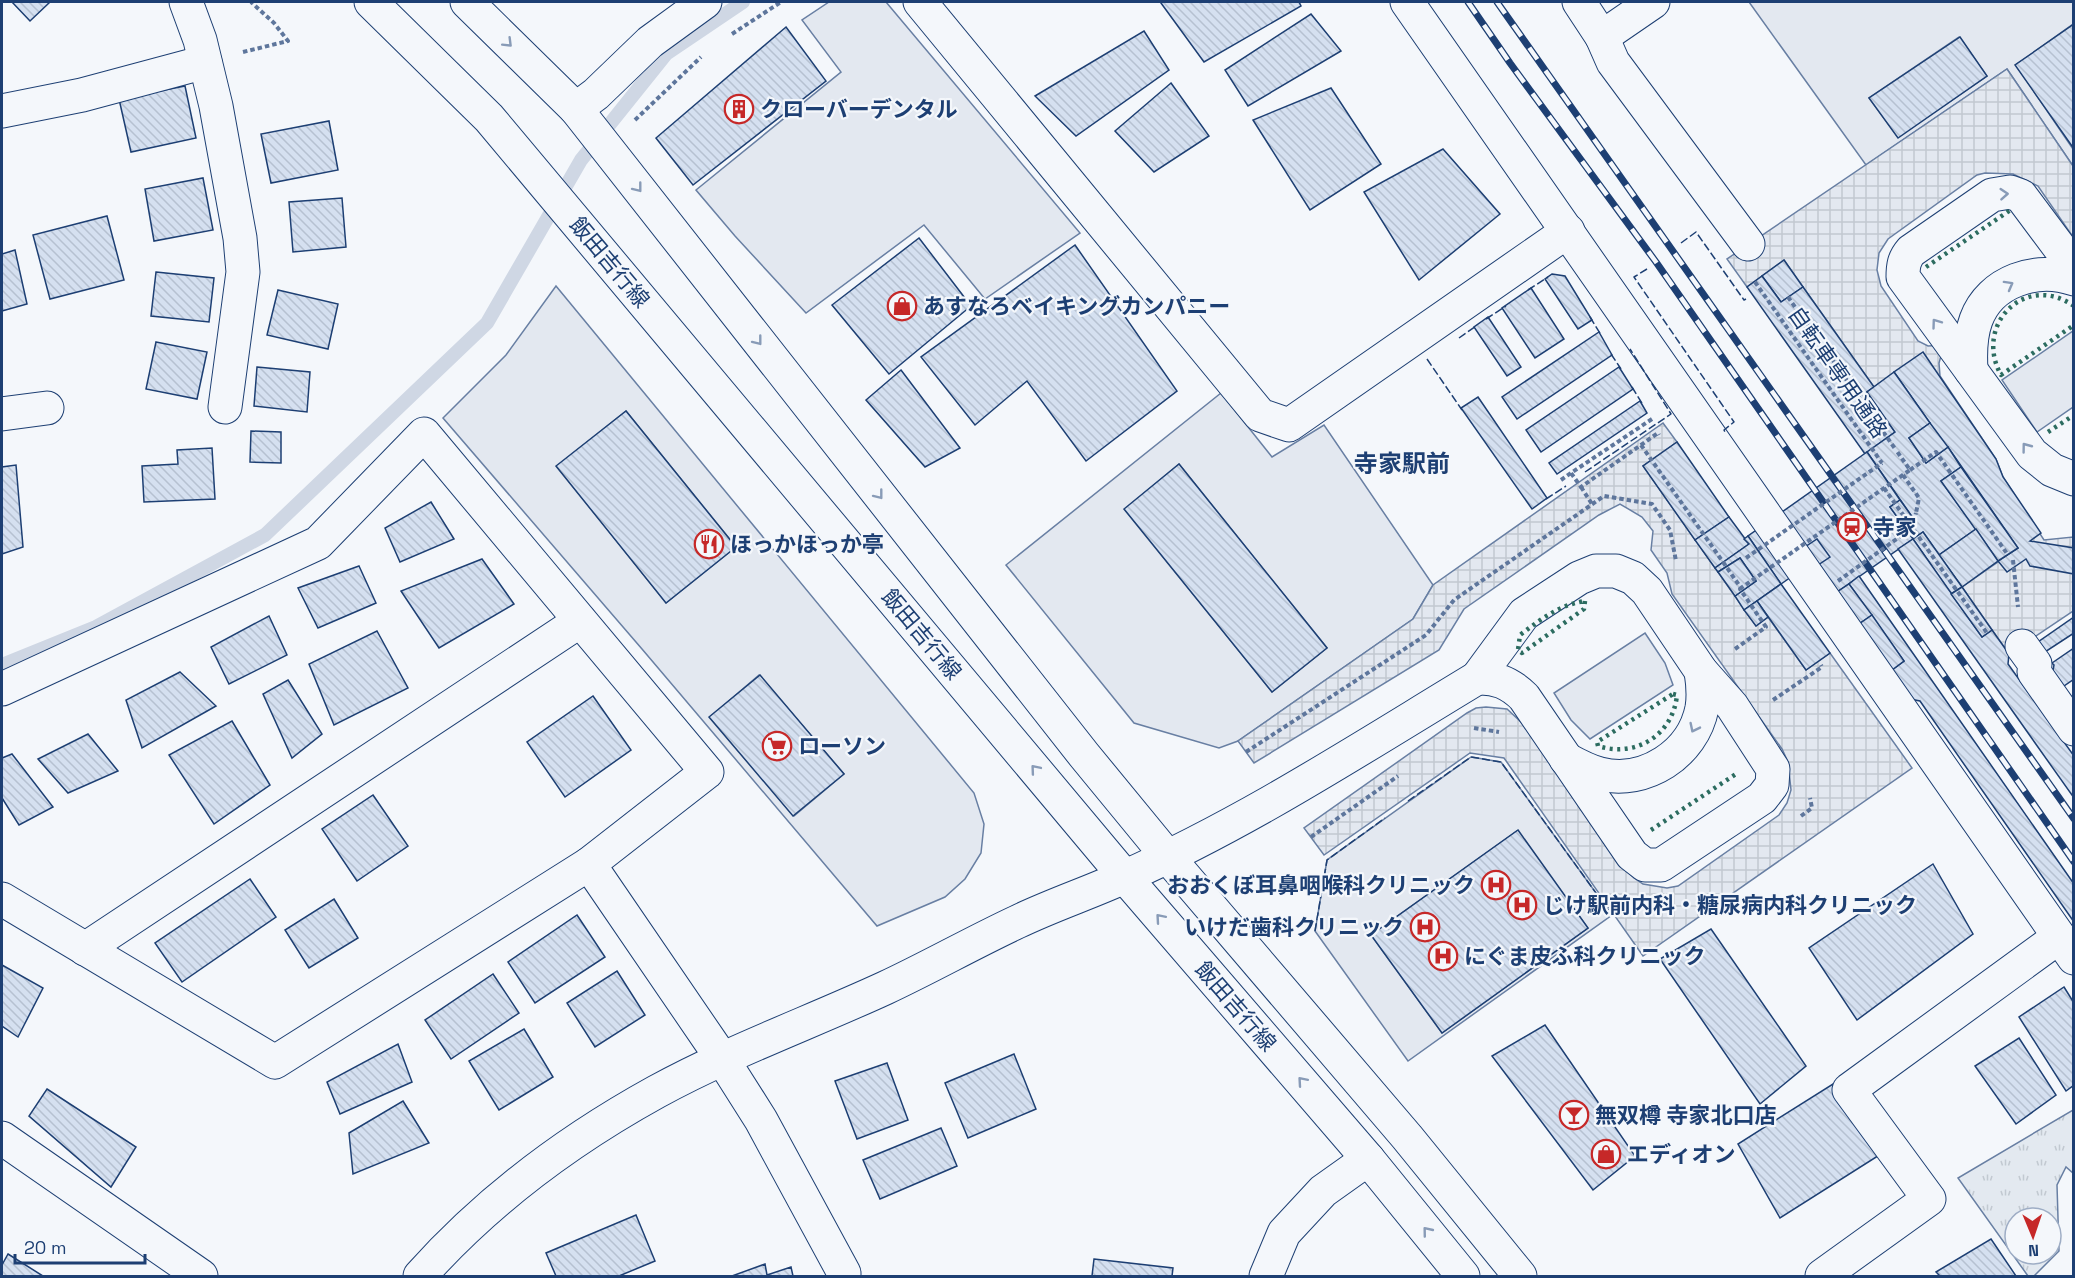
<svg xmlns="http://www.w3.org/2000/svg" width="2075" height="1278" font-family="'Space Grotesk','Noto Sans JP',sans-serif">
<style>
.grass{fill:url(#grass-tufts);stroke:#687fa3;stroke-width:1.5;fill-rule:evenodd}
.parking{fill:#e3e8f0;stroke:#687fa3;stroke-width:1.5;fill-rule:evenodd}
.plaza{fill:url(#plaza-grid);stroke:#687fa3;stroke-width:1.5}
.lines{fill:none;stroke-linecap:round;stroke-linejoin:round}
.stream{stroke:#cfd7e4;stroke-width:14}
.building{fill:url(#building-back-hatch);stroke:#1d3f73;stroke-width:1.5}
.minor-casing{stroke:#1d3f73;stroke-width:35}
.major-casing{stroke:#1d3f73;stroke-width:35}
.path{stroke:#5e769c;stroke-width:4;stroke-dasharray:4.5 3;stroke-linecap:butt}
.minor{stroke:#f4f7fb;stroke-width:33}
.major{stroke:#f4f7fb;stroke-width:33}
.rail-casing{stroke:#1d3f73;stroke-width:7}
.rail{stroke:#f4f7fb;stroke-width:4.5;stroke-dasharray:14;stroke-linecap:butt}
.path-bridge{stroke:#5e769c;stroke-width:4;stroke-dasharray:4.5 3;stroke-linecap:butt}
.hedge{stroke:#2c6c60;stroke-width:4.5;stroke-dasharray:3 4.5;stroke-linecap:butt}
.fence{stroke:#1d3f73;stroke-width:1.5;stroke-dasharray:8 3;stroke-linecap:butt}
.oneway{stroke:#889bb7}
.labels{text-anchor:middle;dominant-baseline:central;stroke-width:4.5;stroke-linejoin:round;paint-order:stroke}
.poi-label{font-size:22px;font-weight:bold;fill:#1d3f73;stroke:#f4f7fb;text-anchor:start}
.street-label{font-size:22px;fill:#1d3f73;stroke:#f4f7fb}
.neighbourhood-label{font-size:24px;font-weight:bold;fill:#1d3f73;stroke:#f4f7fb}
</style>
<defs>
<pattern id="grass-tufts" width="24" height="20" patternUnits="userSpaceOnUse" patternTransform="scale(1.5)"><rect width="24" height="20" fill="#e3e9f0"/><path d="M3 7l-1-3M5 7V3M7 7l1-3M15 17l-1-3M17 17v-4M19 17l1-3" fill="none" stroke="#c2c9d1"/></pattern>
<pattern id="plaza-grid" width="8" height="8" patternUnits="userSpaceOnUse" patternTransform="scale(1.5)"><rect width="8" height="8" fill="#e3e8f0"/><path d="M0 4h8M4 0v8" fill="none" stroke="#c2c8d1"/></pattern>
<pattern id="building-back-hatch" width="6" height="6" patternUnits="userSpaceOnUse" patternTransform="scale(1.5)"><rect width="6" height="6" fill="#d5e0f0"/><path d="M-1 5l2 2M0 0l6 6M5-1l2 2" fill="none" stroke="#b6c1d1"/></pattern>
</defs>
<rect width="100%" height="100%" fill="#f4f7fb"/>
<path class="grass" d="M2073,1110V1173L2066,1167L2057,1185L2059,1251L2034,1276H2028L1958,1178ZM2015,1218H2051V1254H2015Z"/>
<g class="parking">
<polygon points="829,2 886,2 1080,233 985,299 924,225 806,313 735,236 696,190 841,72 802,20"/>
<path d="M1749,2H2073V24L2016,65L2073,149V166L2007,69L1866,165ZM1959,37L1987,76L1898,137L1869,98Z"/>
<path d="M556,286L974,793L984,824L981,853L965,879L945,897L877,926L642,649L443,418L506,355ZM626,411L736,547L666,603L557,466ZM759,675L844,774L794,816L710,717Z"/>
<polygon points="2073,331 2073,407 2037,432 2002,380"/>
<path d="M1221,393L1272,457L1324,425L1433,585L1413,619L1238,741L1219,748L1134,723L1006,565ZM1179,464L1327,648L1272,692L1125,509Z"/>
<polygon points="1645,633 1665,663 1673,685 1590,739 1571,720 1554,693"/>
<path d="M1471,757L1501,762L1612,915L1408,1061L1315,931L1327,860ZM1517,831L1588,928L1442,1033L1371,935Z"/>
</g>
<g class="plaza">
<polygon points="2007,69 2073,166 2073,237 2038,186 2013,174 1985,173 1977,175 1888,239 1879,253 1877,270 1881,286 1918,341 1928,346 1944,345 1939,363 1940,376 1996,459 2003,477 2044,540 2073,537 2073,611 2009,654 1962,587 2018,548 1895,373 1874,387 1784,260 1747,287 1727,259"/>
<polygon points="1663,423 1677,442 1643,466 1756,626 1768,617 1806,670 1830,653 1912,768 1643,956 1504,758 1470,753 1324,855 1304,828 1467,713 1476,708 1486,707 1507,709 1522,723 1625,869 1634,878 1643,884 1667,888 1678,886 1779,815 1787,803 1791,790 1788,762 1782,749 1672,594 1667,573 1651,550 1653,531 1642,517 1620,504 1599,515 1464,609 1439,650 1254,763 1238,741 1413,619 1433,585"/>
</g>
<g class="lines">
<polyline class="stream" points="2,665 96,627 265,535 487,323 581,160 666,54 743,2"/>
</g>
<g class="building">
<polygon points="12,2 50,2 30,21"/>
<polygon points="1162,2 1299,2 1301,6 1204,62 1161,3"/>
<polygon points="1311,14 1341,51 1248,106 1225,70"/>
<polygon points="2074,24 2074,149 2015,65"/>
<polygon points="786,27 826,81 693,185 656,138"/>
<polygon points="1144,31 1169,70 1076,136 1035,96"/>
<polygon points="1960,37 1987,76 1898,138 1869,98"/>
<polygon points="1171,83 1209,136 1154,172 1115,131"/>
<polygon points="185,86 196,138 131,152 119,99"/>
<polygon points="1331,88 1381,164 1310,210 1253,120"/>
<polygon points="329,121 338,170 271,183 261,134"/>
<polygon points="1443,149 1500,214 1419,280 1364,192"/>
<polygon points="203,178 213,230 154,241 145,189"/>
<polygon points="342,198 346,247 293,252 289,202"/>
<polygon points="107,216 124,280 50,299 33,235"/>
<polygon points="919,238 971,306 889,374 832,305"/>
<polygon points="1075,245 1177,391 1086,461 1027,381 975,425 921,357"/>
<polygon points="15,250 27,304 2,311 2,254"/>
<polygon points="1784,260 1803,287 1781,302 1762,276"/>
<polygon points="156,272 214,278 209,322 151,316"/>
<polygon points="1552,274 1565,276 1592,320 1578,329 1545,279"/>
<polygon points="1762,276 1781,302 1803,287 1874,387 1867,392 1895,432 1865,454 1747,287"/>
<polygon points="1531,288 1564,339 1535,358 1502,308"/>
<polygon points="278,290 338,304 328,349 267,335"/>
<polygon points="1488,317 1521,367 1507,376 1474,327"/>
<polygon points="1599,332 1612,355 1517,419 1502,397"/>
<polygon points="156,342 207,352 197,399 146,389"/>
<polygon points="1923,352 1996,459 2003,477 2041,533 2030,541 2074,548 2074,574 2030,566 2026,559 2007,572 1998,561 2018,548 1948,447 1926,463 1909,438 1930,423 1894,372"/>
<polygon points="257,367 310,372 307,412 254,406"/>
<polygon points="1619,367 1633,389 1541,452 1526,430"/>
<polygon points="901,370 960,448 925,467 866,400"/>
<polygon points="1894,372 1930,423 1909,438 1926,463 1948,447 1961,467 1941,481 1976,529 1939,555 1923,532 1913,539 1903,525 1913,518 1867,452 1895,432 1867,392"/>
<polygon points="1478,397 1547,498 1532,509 1461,408"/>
<polygon points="1640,401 1647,413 1557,474 1549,463"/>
<polygon points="626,411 736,547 666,603 556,466"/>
<polygon points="1930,423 1948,447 1926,463 1909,438"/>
<polygon points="251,431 281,432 281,463 250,462"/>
<polygon points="1677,442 1729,517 1695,540 1643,466"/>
<polygon points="212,448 215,499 144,502 142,466 178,464 177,450"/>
<polygon points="1867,452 1900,500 1890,507 1913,539 1837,592 1814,561 1781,584 1748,536"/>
<polygon points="1179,464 1327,648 1272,692 1124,509"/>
<polygon points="16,465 23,547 2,554 2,467"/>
<polygon points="1961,467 2018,548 1998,561 1941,481"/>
<polygon points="1900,500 1913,518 1903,525 1890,507"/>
<polygon points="431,502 454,539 400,562 385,528"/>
<polygon points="1729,517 1749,544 1715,568 1695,540"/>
<polygon points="1976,529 1998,561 1962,587 1939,555"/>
<polygon points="1923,532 1962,587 1951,594 1913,539"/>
<polygon points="1748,536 1781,584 1744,610 1735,596 1756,581 1740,558 1718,572 1715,568 1749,544 1744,539"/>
<polygon points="1817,539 1830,557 1818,565 1805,547"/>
<polygon points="1913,539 1982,637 1992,630 2009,654 2008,664 2074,756 2074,798 1898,549"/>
<polygon points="1740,558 1756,581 1735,596 1718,572"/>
<polygon points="482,559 514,604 439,648 401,591"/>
<polygon points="359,566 376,603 318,628 298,588"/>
<polygon points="1859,576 2074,884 2074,922 1920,701 1910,699 1892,670 1904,661 1849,584"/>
<polygon points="1781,584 1830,653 1806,670 1757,601"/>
<polygon points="1849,584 1872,615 1859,624 1837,592"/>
<polygon points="1962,587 1992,630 1982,637 1951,594"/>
<polygon points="1757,601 1768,617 1756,626 1744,610"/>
<polygon points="1872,615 1904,661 1892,670 1859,624"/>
<polygon points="269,616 287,655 229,684 211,647"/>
<polygon points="2074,617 2074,633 2045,652 2038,642"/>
<polygon points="377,631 408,688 334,725 309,664"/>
<polygon points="2074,648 2074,679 2061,688 2052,675 2054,665 2052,663"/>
<polygon points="180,672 216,706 142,748 126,700"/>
<polygon points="760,675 844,774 793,816 709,717"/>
<polygon points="288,680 322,734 292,758 263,694"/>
<polygon points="593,696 631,750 565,797 527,742"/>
<polygon points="232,721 270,785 214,824 169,755"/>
<polygon points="88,734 118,771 68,793 38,759"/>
<polygon points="12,754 53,807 19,825 2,798 2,758"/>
<polygon points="373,795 408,846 357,881 322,829"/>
<polygon points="1518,830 1588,928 1442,1033 1371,935"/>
<polygon points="1933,864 1973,934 1857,1020 1809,948"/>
<polygon points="250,879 276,917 182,982 155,943"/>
<polygon points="334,899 358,938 309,968 285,930"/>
<polygon points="577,915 605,957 535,1003 508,962"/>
<polygon points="1711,929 1806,1066 1760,1104 1660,959"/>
<polygon points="2,965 43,988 18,1037 2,1026"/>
<polygon points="617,971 645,1015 595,1047 567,1003"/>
<polygon points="493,974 519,1013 451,1059 425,1020"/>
<polygon points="2064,987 2074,1003 2074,1085 2066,1091 2019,1017"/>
<polygon points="1545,1025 1635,1156 1593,1190 1492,1056"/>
<polygon points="524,1029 553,1077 499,1110 469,1061"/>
<polygon points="2019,1038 2056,1095 2016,1124 1975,1066"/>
<polygon points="398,1044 412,1082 340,1114 327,1082"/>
<polygon points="1014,1054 1036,1109 968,1138 945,1083"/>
<polygon points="887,1063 908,1120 857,1139 835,1081"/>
<polygon points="1833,1084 1881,1154 1780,1218 1738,1144"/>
<polygon points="47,1089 136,1147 111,1187 29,1116"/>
<polygon points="403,1101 429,1143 353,1174 349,1133"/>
<polygon points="941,1128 957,1166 880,1199 863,1160"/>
<polygon points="636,1215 655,1261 619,1276 556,1276 546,1253"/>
<polygon points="1991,1239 2016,1276 1940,1276 1936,1272"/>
<polygon points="8,1254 43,1276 2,1276 2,1265"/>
<polygon points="1094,1259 1173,1268 1172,1276 1092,1276"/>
<polygon points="765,1264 767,1275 791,1267 793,1276 732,1276"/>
</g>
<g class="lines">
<g class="minor-casing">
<g id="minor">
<polyline points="186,2 200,40 216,106 240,238 243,272 225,407"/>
<polyline points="920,2 1260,415 1289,425 1568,231"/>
<polyline points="1407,2 2074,958"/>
<polyline points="1579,2 1602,37 1653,2"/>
<polyline points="1602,37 1613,62 1748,244"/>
<polyline points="576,109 596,94 650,42 705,2"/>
<polyline points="2,111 82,95 205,62"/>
<path d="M2074,267L2021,196L2010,192L1992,195L1911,251C1904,259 1903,266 1903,277L2032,454L2052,470L2074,479"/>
<path d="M1971,370C1970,353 1970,336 1976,320C1990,281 2037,266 2074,279"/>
<polyline points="2,414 47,408"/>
<path d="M1596,571H1616L1633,578L1647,591L1701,671L1732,706L1773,769L1772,785L1762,798L1661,865H1645L1632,855L1524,697C1510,683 1496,677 1477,678L1524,614L1579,578Z"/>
<polyline points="2022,646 2035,664 2034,672 2074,729"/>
<polyline points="2,689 318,543 424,434 707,772 589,864"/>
<path d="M1566,759C1577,765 1588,771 1600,774C1645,785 1693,754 1702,708C1704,696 1703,684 1701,671"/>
<polyline points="2,899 275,1062 589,864 723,1060 761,1120 844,1273 844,1276"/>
<polyline points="85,949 580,621"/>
<polyline points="2,1138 201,1276"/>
<path d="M420,1276C486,1202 569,1140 656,1092C729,1052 809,1023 885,988C930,967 972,943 1017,922C1052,905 1089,893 1124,877C1248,822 1361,748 1477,678"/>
<polyline points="1266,1276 1284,1233 1323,1191 1368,1159"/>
<polyline points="1822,1276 1929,1199 1849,1090 2059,937"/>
</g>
</g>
<g class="major-casing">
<g id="major">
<polyline points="371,2 489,118 1125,877 1368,1159 1463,1276"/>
<polyline points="467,2 576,109 1084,755 1167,856 1407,1137 1520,1276"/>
</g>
</g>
<g class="path">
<polyline points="732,34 781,2"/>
<polyline points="243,52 288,41 274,23 251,2"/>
<polyline points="635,120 701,57"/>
<polyline points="1755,282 1882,463"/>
<polyline points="1788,297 1896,450"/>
<polyline points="1652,419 1571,473 1581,487 1658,433 1659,435"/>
<polyline points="1641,445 1723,562"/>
<polyline points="1910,470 1936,452 2008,555"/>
<polyline points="1903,475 1919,498 1916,513"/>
<polyline points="1561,480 1571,473"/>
<polyline points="1581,487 1592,504"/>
<polyline points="1884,488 1987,633"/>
<polyline points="2013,560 2018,607"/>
<polyline points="1735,649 1766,627 1740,589 1741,588"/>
<polyline points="1773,700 1822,667 1821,665"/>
<polyline points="1474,728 1499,732"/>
<polyline points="1246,752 1426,635 1454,600 1604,496 1652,504 1670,530 1676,561"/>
<polyline points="1801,816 1812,808 1810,798"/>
<polyline points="1311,837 1398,776"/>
</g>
<use href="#minor" class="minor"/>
<use href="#major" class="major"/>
<g class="rail-casing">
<g id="rail">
<polyline points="1468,2 1510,63 1656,262 2074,862"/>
<polyline points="1497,2 2074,819"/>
</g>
</g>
<use href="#rail" class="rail"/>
<g class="path-bridge">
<polyline points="1746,558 1882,463"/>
<polyline points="1723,562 1741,588 1910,470 1896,450"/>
<polyline points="1838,581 1912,528 1916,513"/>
</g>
<g class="hedge">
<polyline points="1926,267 2012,209"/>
<path d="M2074,306C2026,272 1973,324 2001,375L2074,325"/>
<polyline points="2048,432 2074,415"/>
<path d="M1585,601L1584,609L1522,653L1518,650L1520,635C1541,619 1559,605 1585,601Z"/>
<path d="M1673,694L1677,695C1673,735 1636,758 1598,746L1597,742Z"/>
<polyline points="1651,830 1736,774"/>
</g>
<g class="fence">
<polyline points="1681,243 1696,232 1744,300 1746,299"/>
<polyline points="1647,269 1634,277 1734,422 1724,430 1725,432"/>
<polyline points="1528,290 1548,277"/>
<polyline points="1590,317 1601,335"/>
<polyline points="1486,319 1506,306"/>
<polyline points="1459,338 1476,326"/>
<polyline points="1611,354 1621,369"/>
<polyline points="1427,359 1462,410"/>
<polyline points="1632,387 1643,405"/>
<polyline points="1585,472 1671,414 1630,349"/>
<polyline points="1546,499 1566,486"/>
<polyline points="1408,801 1471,757 1501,762 1612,915"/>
<polyline points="1315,931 1327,860 1385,818"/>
</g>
</g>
<defs><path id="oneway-chevron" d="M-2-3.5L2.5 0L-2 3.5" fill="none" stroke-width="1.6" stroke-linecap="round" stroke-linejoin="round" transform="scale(1.5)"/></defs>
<g class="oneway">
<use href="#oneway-chevron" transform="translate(508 43) rotate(45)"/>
<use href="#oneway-chevron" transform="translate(638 188) rotate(52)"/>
<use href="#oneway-chevron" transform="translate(2004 194) rotate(-4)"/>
<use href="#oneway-chevron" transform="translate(2009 285) rotate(-29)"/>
<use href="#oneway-chevron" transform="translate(1936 323) rotate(-126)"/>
<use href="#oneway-chevron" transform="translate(758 341) rotate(52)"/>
<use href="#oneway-chevron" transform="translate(2026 447) rotate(-127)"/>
<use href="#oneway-chevron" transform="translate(879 495) rotate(52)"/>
<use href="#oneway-chevron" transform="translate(1694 728) rotate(116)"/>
<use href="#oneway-chevron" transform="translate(1035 769) rotate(-130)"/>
<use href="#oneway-chevron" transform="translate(1160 918) rotate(-131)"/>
<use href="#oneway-chevron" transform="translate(1302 1081) rotate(-131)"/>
<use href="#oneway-chevron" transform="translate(1427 1231) rotate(-129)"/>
</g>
<defs>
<g id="building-ring" transform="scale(1.5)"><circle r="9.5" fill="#f4f7fb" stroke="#c62828" stroke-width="1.5"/><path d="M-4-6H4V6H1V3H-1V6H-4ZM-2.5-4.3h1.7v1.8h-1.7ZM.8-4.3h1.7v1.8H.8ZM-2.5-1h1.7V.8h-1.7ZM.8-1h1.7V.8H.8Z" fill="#c62828"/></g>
<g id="shop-ring" transform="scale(1.5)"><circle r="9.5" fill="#f4f7fb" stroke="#c62828" stroke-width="1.5"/><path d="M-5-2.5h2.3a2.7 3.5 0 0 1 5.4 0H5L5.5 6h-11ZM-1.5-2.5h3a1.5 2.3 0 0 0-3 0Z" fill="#c62828"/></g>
<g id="station-ring" transform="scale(1.5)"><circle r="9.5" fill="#f4f7fb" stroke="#c62828" stroke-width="1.5"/><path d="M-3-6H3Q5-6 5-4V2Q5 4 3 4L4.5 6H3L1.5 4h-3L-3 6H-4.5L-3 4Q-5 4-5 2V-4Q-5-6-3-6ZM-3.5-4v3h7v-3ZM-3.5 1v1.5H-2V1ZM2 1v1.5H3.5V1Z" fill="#c62828"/></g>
<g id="restaurant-ring" transform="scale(1.5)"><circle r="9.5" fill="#f4f7fb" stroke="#c62828" stroke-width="1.5"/><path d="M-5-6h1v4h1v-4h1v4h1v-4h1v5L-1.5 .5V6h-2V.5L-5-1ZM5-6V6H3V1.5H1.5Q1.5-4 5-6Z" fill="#c62828"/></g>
<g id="supermarket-ring" transform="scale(1.5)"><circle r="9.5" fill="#f4f7fb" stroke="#c62828" stroke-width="1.5"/><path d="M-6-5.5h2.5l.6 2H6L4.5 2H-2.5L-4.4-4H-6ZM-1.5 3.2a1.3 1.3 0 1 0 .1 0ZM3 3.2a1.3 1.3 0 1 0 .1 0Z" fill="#c62828"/></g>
<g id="hospital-ring" transform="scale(1.5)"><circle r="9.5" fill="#f4f7fb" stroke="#c62828" stroke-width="1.5"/><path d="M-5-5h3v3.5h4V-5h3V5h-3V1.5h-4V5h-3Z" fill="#c62828"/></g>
<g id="bar-ring" transform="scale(1.5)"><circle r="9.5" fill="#f4f7fb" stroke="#c62828" stroke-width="1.5"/><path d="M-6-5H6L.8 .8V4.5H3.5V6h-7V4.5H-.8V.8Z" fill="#c62828"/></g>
</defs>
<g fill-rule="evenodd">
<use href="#building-ring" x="739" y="109"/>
<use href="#shop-ring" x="902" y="306"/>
<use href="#station-ring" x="1852" y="527"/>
<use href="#restaurant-ring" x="709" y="544"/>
<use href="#supermarket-ring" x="777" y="746"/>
<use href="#hospital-ring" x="1496" y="885"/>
<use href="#hospital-ring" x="1522" y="905"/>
<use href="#hospital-ring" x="1425" y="927"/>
<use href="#hospital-ring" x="1443" y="956"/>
<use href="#bar-ring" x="1574" y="1115"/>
<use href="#shop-ring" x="1606" y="1154"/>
</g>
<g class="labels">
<g class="poi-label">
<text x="760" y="109">クローバーデンタル</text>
<text x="923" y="306">あすなろベイキングカンパニー</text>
<text x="1873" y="527">寺家</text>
<text x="730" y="544">ほっかほっか亭</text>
<text x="798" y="746">ローソン</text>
<text x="1475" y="885" text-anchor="end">おおくぼ耳鼻咽喉科クリニック</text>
<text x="1543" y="905">じけ駅前内科・糖尿病内科クリニック</text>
<text x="1404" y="927" text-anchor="end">いけだ歯科クリニック</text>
<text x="1464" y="956">にぐま皮ふ科クリニック</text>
<text x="1595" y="1115">無双樽 寺家北口店</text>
<text x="1627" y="1154">エディオン</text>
</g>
<g class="street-label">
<text transform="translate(610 262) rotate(50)">飯田吉行線</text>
<text transform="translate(1838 372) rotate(55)">自転車専用通路</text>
<text transform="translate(922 634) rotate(50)">飯田吉行線</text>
<text transform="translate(1236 1006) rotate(49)">飯田吉行線</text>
</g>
<g class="neighbourhood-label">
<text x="1402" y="463">寺家駅前</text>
</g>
</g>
<rect width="2075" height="1278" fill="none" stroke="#1d3f73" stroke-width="6"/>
<g transform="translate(2033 1236) rotate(178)"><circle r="28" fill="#f4f7fb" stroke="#9eadc5" stroke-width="1.5"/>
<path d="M0-4.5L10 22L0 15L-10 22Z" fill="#c62828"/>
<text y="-9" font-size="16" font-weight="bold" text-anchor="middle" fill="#1d3f73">N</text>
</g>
<path d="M15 1254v9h130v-9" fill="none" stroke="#1d3f73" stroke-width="3"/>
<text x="24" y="1254" font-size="18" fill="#1d3f73" stroke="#f4f7fb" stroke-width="4.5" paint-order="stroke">20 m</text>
</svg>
